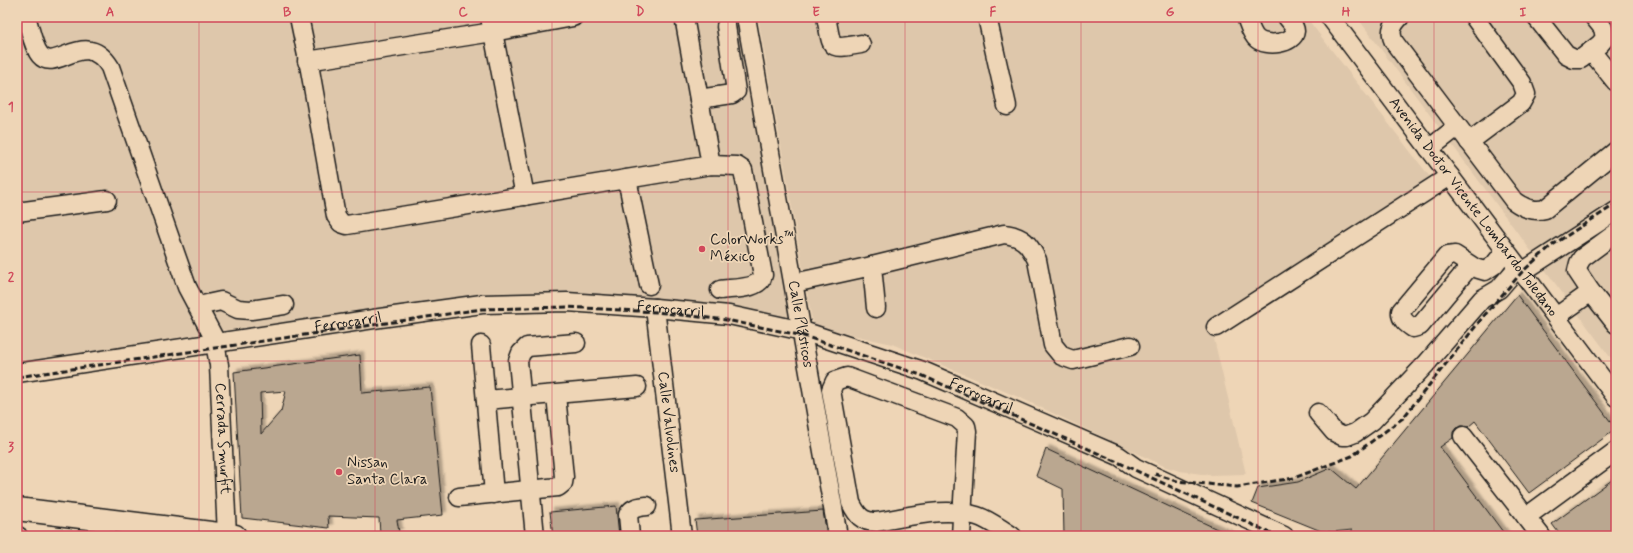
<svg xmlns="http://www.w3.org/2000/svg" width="1633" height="553" font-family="Mynerve,sans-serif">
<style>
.built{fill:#dec7ab}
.building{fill:#baa790;stroke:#1c1c1c;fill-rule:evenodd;filter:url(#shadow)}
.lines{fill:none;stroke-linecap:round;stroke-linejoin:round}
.minor-casing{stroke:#1c1c1c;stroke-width:21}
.major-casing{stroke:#1c1c1c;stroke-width:25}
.minor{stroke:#eed5b6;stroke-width:18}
.major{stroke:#eed5b6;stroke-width:22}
.rail{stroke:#1c1c1c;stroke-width:3;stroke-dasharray:6 3;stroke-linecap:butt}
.grid{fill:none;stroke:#d1495b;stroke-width:1;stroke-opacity:0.55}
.poi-dot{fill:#d1495b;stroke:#eed5b6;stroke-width:1.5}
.labels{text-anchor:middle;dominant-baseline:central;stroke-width:3.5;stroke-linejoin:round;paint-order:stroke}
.street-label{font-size:15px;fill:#1c1c1c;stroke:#eed5b6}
.poi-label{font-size:15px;fill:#1c1c1c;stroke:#eed5b6;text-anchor:start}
.neatline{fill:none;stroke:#d1495b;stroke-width:1.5}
.grid-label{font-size:13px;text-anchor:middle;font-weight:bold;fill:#d1495b}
</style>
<defs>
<filter id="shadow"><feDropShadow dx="3.5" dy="-3.5" stdDeviation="1" flood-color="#0004"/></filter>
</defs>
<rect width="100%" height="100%" fill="#eed5b6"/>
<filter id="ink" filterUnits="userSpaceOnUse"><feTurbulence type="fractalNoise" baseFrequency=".025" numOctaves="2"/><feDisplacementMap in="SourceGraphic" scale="8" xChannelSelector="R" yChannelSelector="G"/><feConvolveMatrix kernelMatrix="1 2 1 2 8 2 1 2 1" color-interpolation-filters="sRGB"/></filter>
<g filter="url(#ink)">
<g class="built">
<polygon points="17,17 735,17 790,320 719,303 639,301 499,293 212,332 17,363"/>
<polygon points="758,17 1306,17 1430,177 1210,322 1246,474 1209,475 1180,471 1166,467 1023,399 892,344 813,326"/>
<polygon points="1357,17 1616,17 1616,365"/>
</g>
<g class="building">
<polygon points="1517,295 1616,429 1529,493 1475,421 1468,427 1462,426 1456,428 1453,432 1453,438 1440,447 1506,536 1352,536 1352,530 1333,532 1321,531 1252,503 1258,488 1298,482 1331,468 1356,489"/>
<path d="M360,355L362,393L430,387L443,515L397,520L399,532L380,534L379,518L328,516L329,528L242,518L234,372ZM286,391L281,411L261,434L260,393Z"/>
<polygon points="1046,449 1091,470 1232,536 1064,536 1063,489 1036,476"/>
<polygon points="1616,477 1616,536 1561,536 1552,524"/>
<polygon points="616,506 619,536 553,536 550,512"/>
<polygon points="823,511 827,536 697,536 695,520"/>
</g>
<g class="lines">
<g class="minor-casing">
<g id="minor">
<path id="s1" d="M26,17C30,27 33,47 40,55C56,74 85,27 110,67L187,287L214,338L219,365L227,535"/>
<path d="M299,17L310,70L336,216L341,223L347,225L711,165L737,166L743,170L763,275C760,290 732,288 720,290"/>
<polyline points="490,17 525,196"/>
<polyline points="684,17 711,165"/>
<path id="s2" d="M746,17L838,536"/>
<path d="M826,17C833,49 827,50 861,44"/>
<polyline points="987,17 1007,106"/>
<path d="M1246,17C1249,24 1251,34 1257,39C1266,47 1294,44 1295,31C1295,26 1290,21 1287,17"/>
<path id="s3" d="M1330,17L1616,397"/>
<path d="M1400,17C1392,25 1389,32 1394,42L1514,201C1524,208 1533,212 1545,209L1616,151"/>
<polyline points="1536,17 1566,55 1574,59 1581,59 1600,44 1605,38 1603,28 1594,17"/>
<polyline points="1591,51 1616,82"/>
<polyline points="307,61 493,32 573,17"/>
<polyline points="699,99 732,94 736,91 726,26"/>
<polyline points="1469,142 1521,103 1526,94 1522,83 1474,17"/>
<polyline points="1429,149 1457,127"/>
<polyline points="627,179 649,285"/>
<polyline points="17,212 107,200"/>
<polyline points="1616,233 1582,258 1579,263 1577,271 1591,292 1616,324"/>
<polyline points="872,266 876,308"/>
<path d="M1470,266L1420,326L1413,328C1407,324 1400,319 1401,311L1447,256L1455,255L1475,268L1485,271L1494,265L1505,251"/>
<polyline points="1522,272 1616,211"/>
<path d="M794,283L872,266L1004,234C1023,236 1029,244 1037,260L1053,345L1062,356L1073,360L1130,346"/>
<polyline points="198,306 221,301 238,309 251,310 284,305"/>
<path id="s4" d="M655,308L682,536"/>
<polyline points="1556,317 1591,292"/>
<polyline points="1216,327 1450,176"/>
<polyline points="481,345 494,494"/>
<path id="s5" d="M17,373L380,318L482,304L567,302L655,308L729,315L803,331L923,371L1119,456L1136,468L1284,536"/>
<polyline points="486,400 637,387"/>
<polyline points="1318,413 1334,432 1342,436 1347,436 1355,433 1372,421 1426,364 1482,299 1499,289 1518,267"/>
<polyline points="1463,436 1541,536"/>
<polyline points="459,497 558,487 563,483 564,477 556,395"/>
<polyline points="1526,517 1616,451"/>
<polyline points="17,536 18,536"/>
<polyline points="535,536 518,361 521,353 527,347 576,343"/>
<path d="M630,536L628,515C632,507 639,507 647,506"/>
<path d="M961,536L967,431L966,426L957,418L847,377L835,381L831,390L851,503C857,515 862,522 876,522C909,517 944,506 977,516C990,520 1000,529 1012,536"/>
</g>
</g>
<g class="major-casing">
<polyline id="major" points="17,509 235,536"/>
</g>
<use href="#minor" class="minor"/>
<use href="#major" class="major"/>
<g class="rail">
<polyline points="17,377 482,309 567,307 656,312 726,320 804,336 921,375 1111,459 1277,536"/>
<polyline points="1155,474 1177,481 1237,487 1294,478 1352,456 1403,418 1483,317 1522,272 1551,246 1616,204"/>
</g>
</g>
</g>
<path class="grid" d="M199,17V536M375,17V536M552,17V536M728,17V536M905,17V536M1081,17V536M1258,17V536M1434,17V536M17,192H1616M17,361H1616"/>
<g class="poi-dot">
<circle cx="702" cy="249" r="4"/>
<circle cx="339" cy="472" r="4"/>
</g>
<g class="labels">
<g class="street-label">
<text stroke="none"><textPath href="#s3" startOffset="238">Avenida Doctor Vicente Lombardo Toledano</textPath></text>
<text stroke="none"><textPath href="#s5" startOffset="659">Ferrocarril</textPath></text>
<text stroke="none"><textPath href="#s5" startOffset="335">Ferrocarril</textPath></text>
<text stroke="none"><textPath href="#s2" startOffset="312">Calle Plásticos</textPath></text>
<text stroke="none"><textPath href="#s5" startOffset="983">Ferrocarril</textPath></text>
<text stroke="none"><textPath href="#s4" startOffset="115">Calle Valvolines</textPath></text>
<text stroke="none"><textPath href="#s1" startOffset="512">Cerrada Smurfit</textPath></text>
</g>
<g class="poi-label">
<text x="710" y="240">ColorWorks™<tspan x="710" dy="17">México</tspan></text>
<text x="347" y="463">Nissan<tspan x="347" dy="17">Santa Clara</tspan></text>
</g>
</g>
<rect width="1633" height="553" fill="none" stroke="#eed5b6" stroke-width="44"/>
<rect x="22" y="22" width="1589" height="509" class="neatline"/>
<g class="grid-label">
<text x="110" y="16">A</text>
<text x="287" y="16">B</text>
<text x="463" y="16">C</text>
<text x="640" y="16">D</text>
<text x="816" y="16">E</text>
<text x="993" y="16">F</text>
<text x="1170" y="16">G</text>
<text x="1346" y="16">H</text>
<text x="1523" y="16">I</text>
<text x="11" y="111">1</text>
<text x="11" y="281">2</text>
<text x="11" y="451">3</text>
</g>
</svg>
